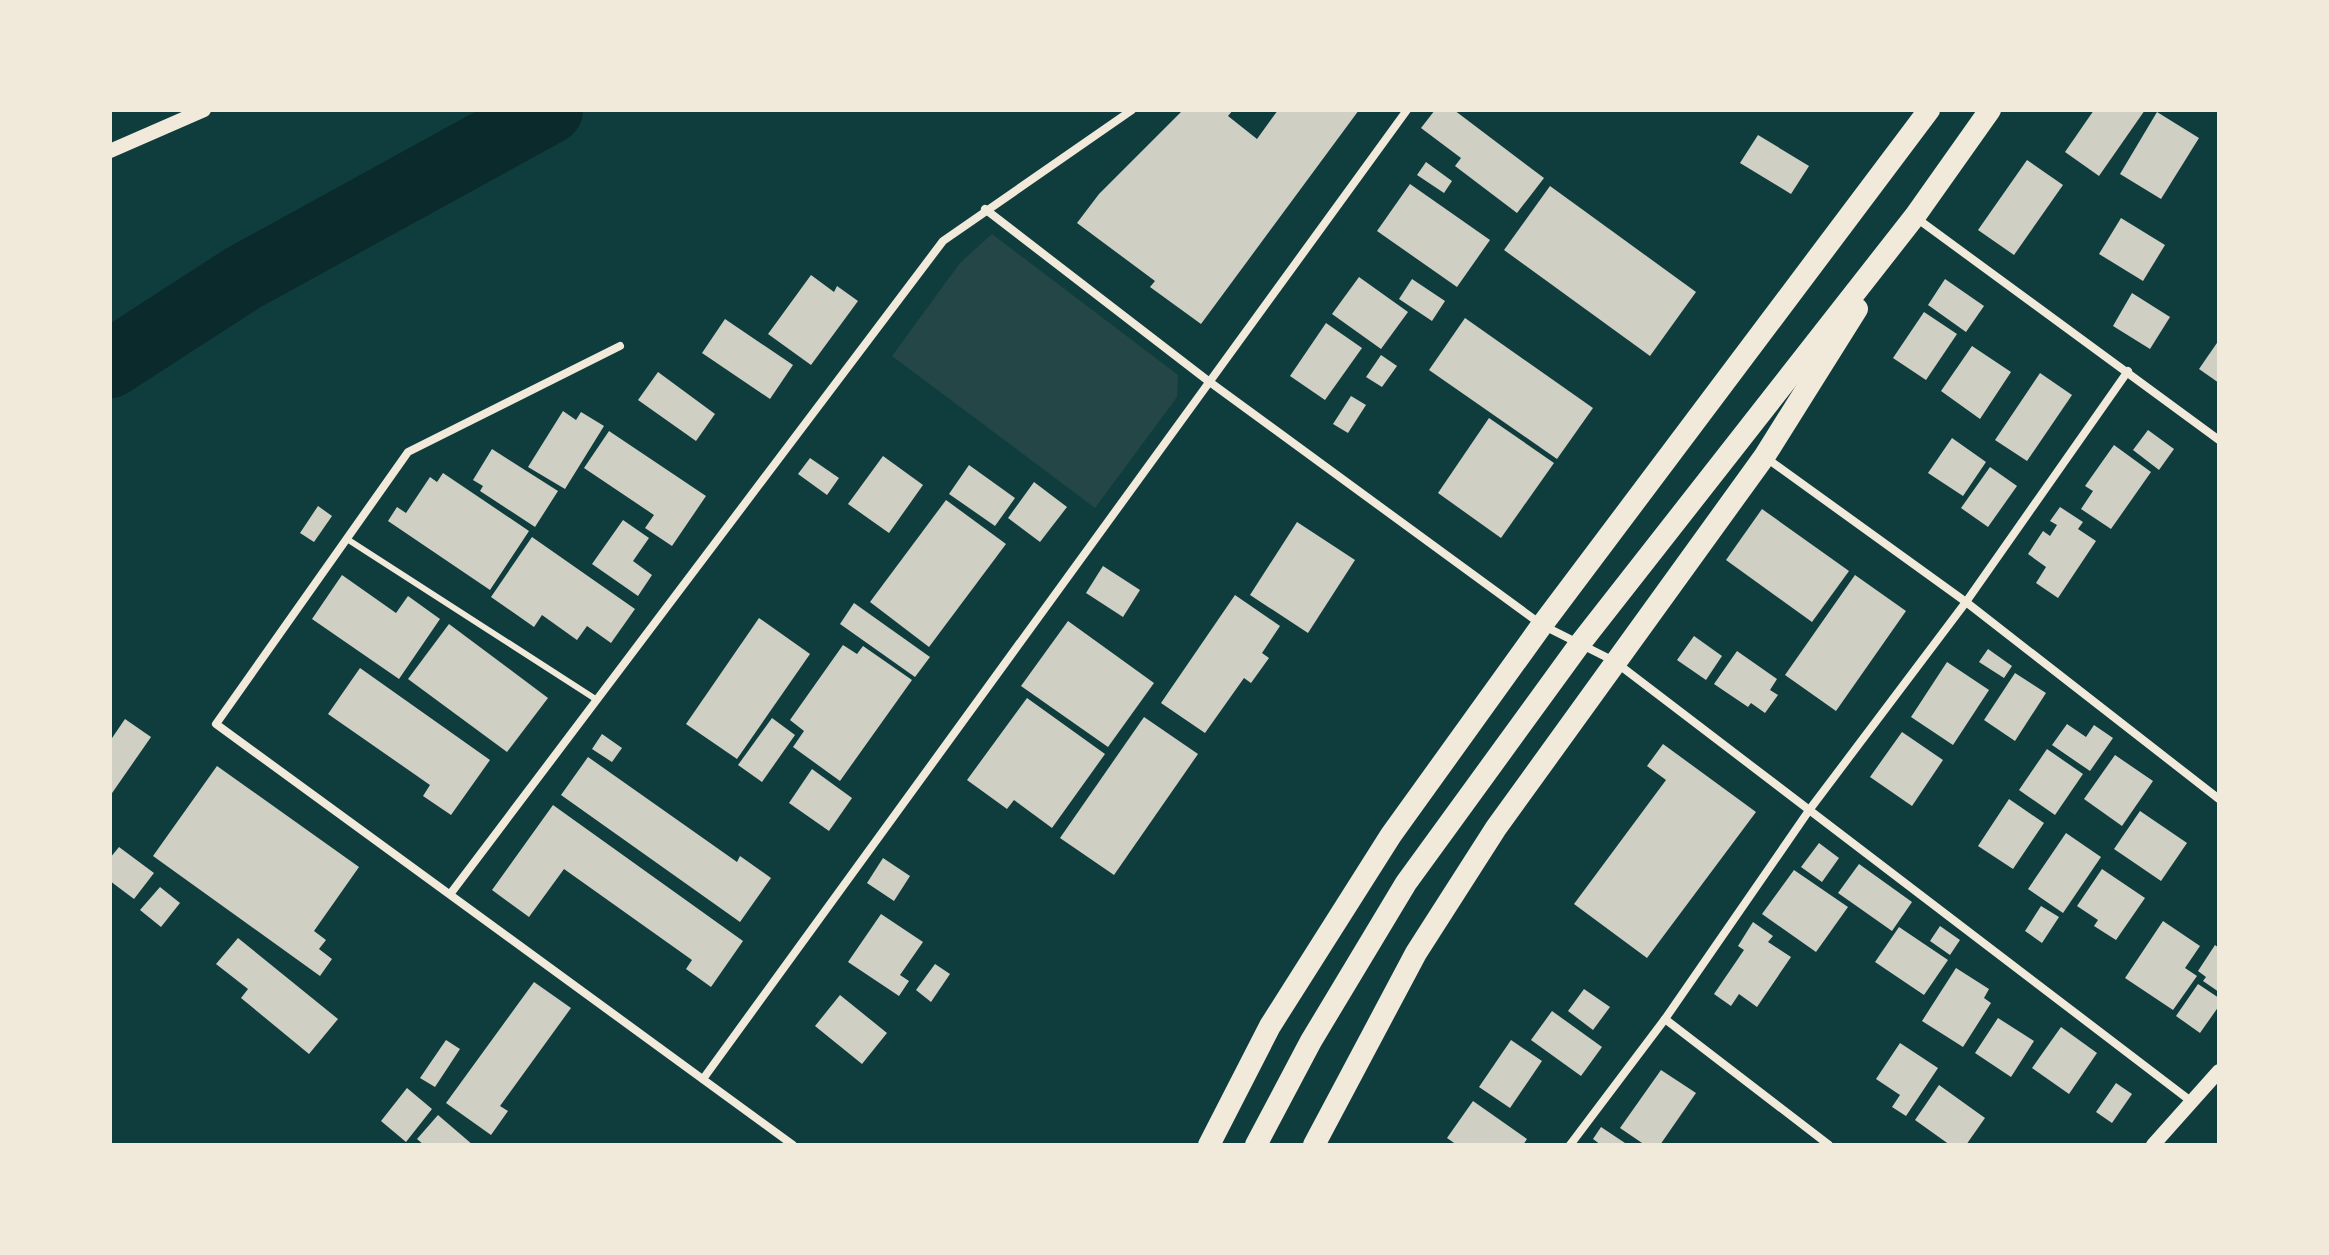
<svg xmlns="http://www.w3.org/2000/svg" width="2329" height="1255" font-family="Rubik,sans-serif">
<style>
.green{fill:#244646}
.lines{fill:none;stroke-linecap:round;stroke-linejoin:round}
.river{stroke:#0a2a2b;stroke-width:68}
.building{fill:#cfcfc3}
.service{stroke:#f1e9da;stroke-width:6}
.minor{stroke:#f1e9da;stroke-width:8}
.tertiary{stroke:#f1e9da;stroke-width:14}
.trunk{stroke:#f1e9da;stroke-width:22}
</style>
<rect width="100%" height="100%" fill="#0f3d3e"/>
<polygon class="green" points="992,234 1178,375 1177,397 1095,508 892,356 960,263"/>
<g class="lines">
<polyline class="river" points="110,364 243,278 549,110"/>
</g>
<g class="building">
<polygon points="1183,110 1233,110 1228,116 1257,139 1278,110 1359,110 1201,324 1150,287 1155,281 1077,223 1099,194"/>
<polygon points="1435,110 1454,110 1544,178 1517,213 1455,166 1461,158 1421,128"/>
<polygon points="2094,110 2145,110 2099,176 2065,152"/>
<polygon points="2157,112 2199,138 2161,199 2120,174"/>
<polygon points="1758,135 1809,166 1791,194 1740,163"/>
<polygon points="2027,160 2063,185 2014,255 1978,230"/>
<polygon points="1426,162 1452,181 1444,193 1417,175"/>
<polygon points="1410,184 1490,240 1457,287 1377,231"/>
<polygon points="1550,186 1696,292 1650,356 1504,250"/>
<polygon points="2121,218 2165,245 2143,281 2099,254"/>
<polygon points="811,275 834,292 837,286 858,301 811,365 768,334"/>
<polygon points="1359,277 1408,312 1381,349 1332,314"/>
<polygon points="1412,279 1445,301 1432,321 1399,299"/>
<polygon points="1945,279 1984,306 1966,332 1928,305"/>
<polygon points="2132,293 2170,317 2150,349 2113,326"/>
<polygon points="1924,312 1957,334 1926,380 1893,358"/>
<polygon points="1465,318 1593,408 1557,459 1429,370"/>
<polygon points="725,319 793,365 770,399 702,353"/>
<polygon points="1326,323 1362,348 1325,400 1290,376"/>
<polygon points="2219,340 2219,383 2199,369"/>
<polygon points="1972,346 2011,372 1980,419 1941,391"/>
<polygon points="1381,355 1397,366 1382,387 1366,377"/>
<polygon points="658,372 715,414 696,441 638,400"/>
<polygon points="2040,373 2072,395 2027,461 1995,440"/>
<polygon points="1351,396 1366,405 1348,433 1333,424"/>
<polygon points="563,411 576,420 581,412 604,426 565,489 528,467"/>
<polygon points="1489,418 1554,463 1501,538 1438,493"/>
<polygon points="2148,430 2174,449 2159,470 2133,450"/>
<polygon points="609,431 706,496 672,546 645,528 654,515 584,468"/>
<polygon points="1952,438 1986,462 1963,496 1928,473"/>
<polygon points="2114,445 2151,472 2111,529 2081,509 2093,491 2085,486"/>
<polygon points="492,449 558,491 535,527 480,491 483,486 473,480"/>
<polygon points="883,456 923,485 889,533 848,504"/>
<polygon points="810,458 839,478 827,495 798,474"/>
<polygon points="969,465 1015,498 995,526 949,494"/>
<polygon points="1990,467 2017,486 1988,527 1961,508"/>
<polygon points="443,473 529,531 490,590 388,521 397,507 406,513 430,477 437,482"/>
<polygon points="1034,482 1067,507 1040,542 1008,518"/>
<polygon points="946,500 1006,544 929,647 870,602"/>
<polygon points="318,506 332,516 314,542 300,533"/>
<polygon points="2060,507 2083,522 2078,529 2096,541 2058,598 2036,583 2046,567 2028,554 2043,531 2050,536 2057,525 2050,521"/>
<polygon points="1762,509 1849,571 1812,622 1726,560"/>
<polygon points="623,520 649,538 633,561 652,575 638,596 592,564"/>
<polygon points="1297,522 1355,560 1308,633 1250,595"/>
<polygon points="532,537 635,609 611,643 587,626 577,640 542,615 534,627 491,597"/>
<polygon points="1103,566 1140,590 1123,617 1086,593"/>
<polygon points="342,575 396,613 408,596 440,619 399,679 312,619"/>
<polygon points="1855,575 1906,611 1836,711 1785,675"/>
<polygon points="1235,595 1280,626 1262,653 1269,658 1251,683 1244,678 1205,733 1161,703"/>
<polygon points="854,603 930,657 915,677 840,624"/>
<polygon points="759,618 810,654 737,759 686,724"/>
<polygon points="1068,621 1154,683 1108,747 1021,686"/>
<polygon points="449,624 548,698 507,752 408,679"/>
<polygon points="1694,636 1722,656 1706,680 1677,660"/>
<polygon points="843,645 857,654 863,646 912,680 840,781 793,747 804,731 790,720"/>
<polygon points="1988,649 2012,666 2004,678 1979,662"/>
<polygon points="1737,651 1777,679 1770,690 1778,695 1765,713 1751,703 1748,707 1714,684"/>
<polygon points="1947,662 1989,690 1953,745 1911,717"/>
<polygon points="360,668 490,760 451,815 423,796 430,785 328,714"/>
<polygon points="2015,673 2046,693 2015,741 1984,720"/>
<polygon points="1027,698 1105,754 1052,828 1014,800 1007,809 967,780"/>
<polygon points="1144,717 1198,754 1114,875 1060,838"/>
<polygon points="772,718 795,735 762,782 738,765"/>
<polygon points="125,719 151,737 110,796 110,741"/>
<polygon points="2067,724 2086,737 2094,725 2113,738 2090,771 2052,745"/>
<polygon points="1902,732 1943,760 1912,806 1870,777"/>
<polygon points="602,734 622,748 612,762 592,749"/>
<polygon points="1663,744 1756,812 1647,958 1574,904 1666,780 1647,766"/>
<polygon points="2047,749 2083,774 2055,815 2019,790"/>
<polygon points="2115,755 2153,781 2122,826 2084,799"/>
<polygon points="588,757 737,862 740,856 771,878 740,922 561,795"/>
<polygon points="217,766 359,867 314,931 326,940 319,949 332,959 320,976 153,856"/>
<polygon points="812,769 852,798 829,831 789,803"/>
<polygon points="2009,799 2044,823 2013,869 1978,846"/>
<polygon points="553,805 743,941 711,987 686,969 692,960 564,869 529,917 492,890"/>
<polygon points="2140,811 2187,843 2161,881 2114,849"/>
<polygon points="2066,833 2101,857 2063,913 2028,889"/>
<polygon points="1819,843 1839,858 1822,882 1801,867"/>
<polygon points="119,847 154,873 134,899 110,881 110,858"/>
<polygon points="883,858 910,876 894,901 867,883"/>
<polygon points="1859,864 1912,902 1892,931 1838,893"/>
<polygon points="2102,869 2145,898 2116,940 2094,926 2098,920 2077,906"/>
<polygon points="1794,870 1848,907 1816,952 1762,914"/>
<polygon points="160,887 180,903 161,927 140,910"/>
<polygon points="2041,906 2059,917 2042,943 2025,931"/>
<polygon points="881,914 923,942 900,975 909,981 899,996 848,962"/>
<polygon points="2163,921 2200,946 2185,968 2197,976 2173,1010 2125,978"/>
<polygon points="1753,922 1773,936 1768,942 1791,957 1757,1007 1739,994 1731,1006 1714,994 1744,950 1738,946"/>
<polygon points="1940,926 1960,940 1950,955 1930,941"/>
<polygon points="1899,927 1948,960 1924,995 1875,962"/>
<polygon points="238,938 338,1019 309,1054 241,998 248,989 216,964"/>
<polygon points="2215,945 2219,948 2219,992 2203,981 2206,977 2198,971"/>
<polygon points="935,964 950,974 931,1002 916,990"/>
<polygon points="1956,968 1989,989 1984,998 1991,1003 1963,1047 1922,1021"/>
<polygon points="534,982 571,1008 500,1106 508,1111 491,1135 446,1103"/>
<polygon points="2198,984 2219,998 2219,1006 2200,1033 2176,1016"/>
<polygon points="1584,989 1610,1007 1593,1030 1568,1011"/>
<polygon points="840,995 887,1033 862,1064 815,1026"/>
<polygon points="1552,1011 1602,1047 1581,1076 1531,1040"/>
<polygon points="1998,1018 2034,1041 2011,1077 1975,1053"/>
<polygon points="2061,1027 2097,1053 2069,1094 2032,1068"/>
<polygon points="446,1040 460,1049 435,1087 420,1078"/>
<polygon points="1511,1040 1542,1061 1510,1108 1479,1087"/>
<polygon points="1900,1043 1938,1068 1906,1116 1892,1107 1900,1095 1876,1079"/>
<polygon points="1661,1070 1696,1093 1660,1145 1645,1145 1620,1128"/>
<polygon points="2116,1083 2132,1094 2112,1123 2096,1112"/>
<polygon points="1939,1085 1985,1118 1966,1145 1950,1145 1915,1120"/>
<polygon points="407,1088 432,1109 406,1142 381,1121"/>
<polygon points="1473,1101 1527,1139 1523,1145 1457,1145 1447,1138"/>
<polygon points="438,1115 473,1145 424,1145 417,1139"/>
<polygon points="1601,1127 1628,1145 1601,1145 1593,1139"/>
</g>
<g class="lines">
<polyline class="service" points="347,539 597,700"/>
<g class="minor">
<polyline points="985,209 1207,380 1542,625 1614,661 2192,1102"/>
<polyline points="1915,217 2219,440"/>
<polyline points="620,346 408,452 216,724 793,1145"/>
<polyline points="1765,457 1966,602 2219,799"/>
<polyline points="451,893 943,241 1132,110"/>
<polyline points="1665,1019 1829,1145"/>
<polyline points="703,1079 1407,110"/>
<polyline points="1570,1145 1665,1019 1810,809 1966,602 2128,371"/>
</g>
<g class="tertiary">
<polyline points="110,151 204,110"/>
<polyline points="2153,1145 2219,1071"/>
</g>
<g class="trunk">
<polyline points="1209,1145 1270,1026 1391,835 1542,625 1929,110"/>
<polyline points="1256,1145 1311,1041 1406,883 1579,645 1915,216 1990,110"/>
<polyline points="1314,1145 1416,953 1496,828 1764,457 1857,309"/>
</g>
</g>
<rect width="2329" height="1255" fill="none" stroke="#f1e9da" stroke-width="224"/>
</svg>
